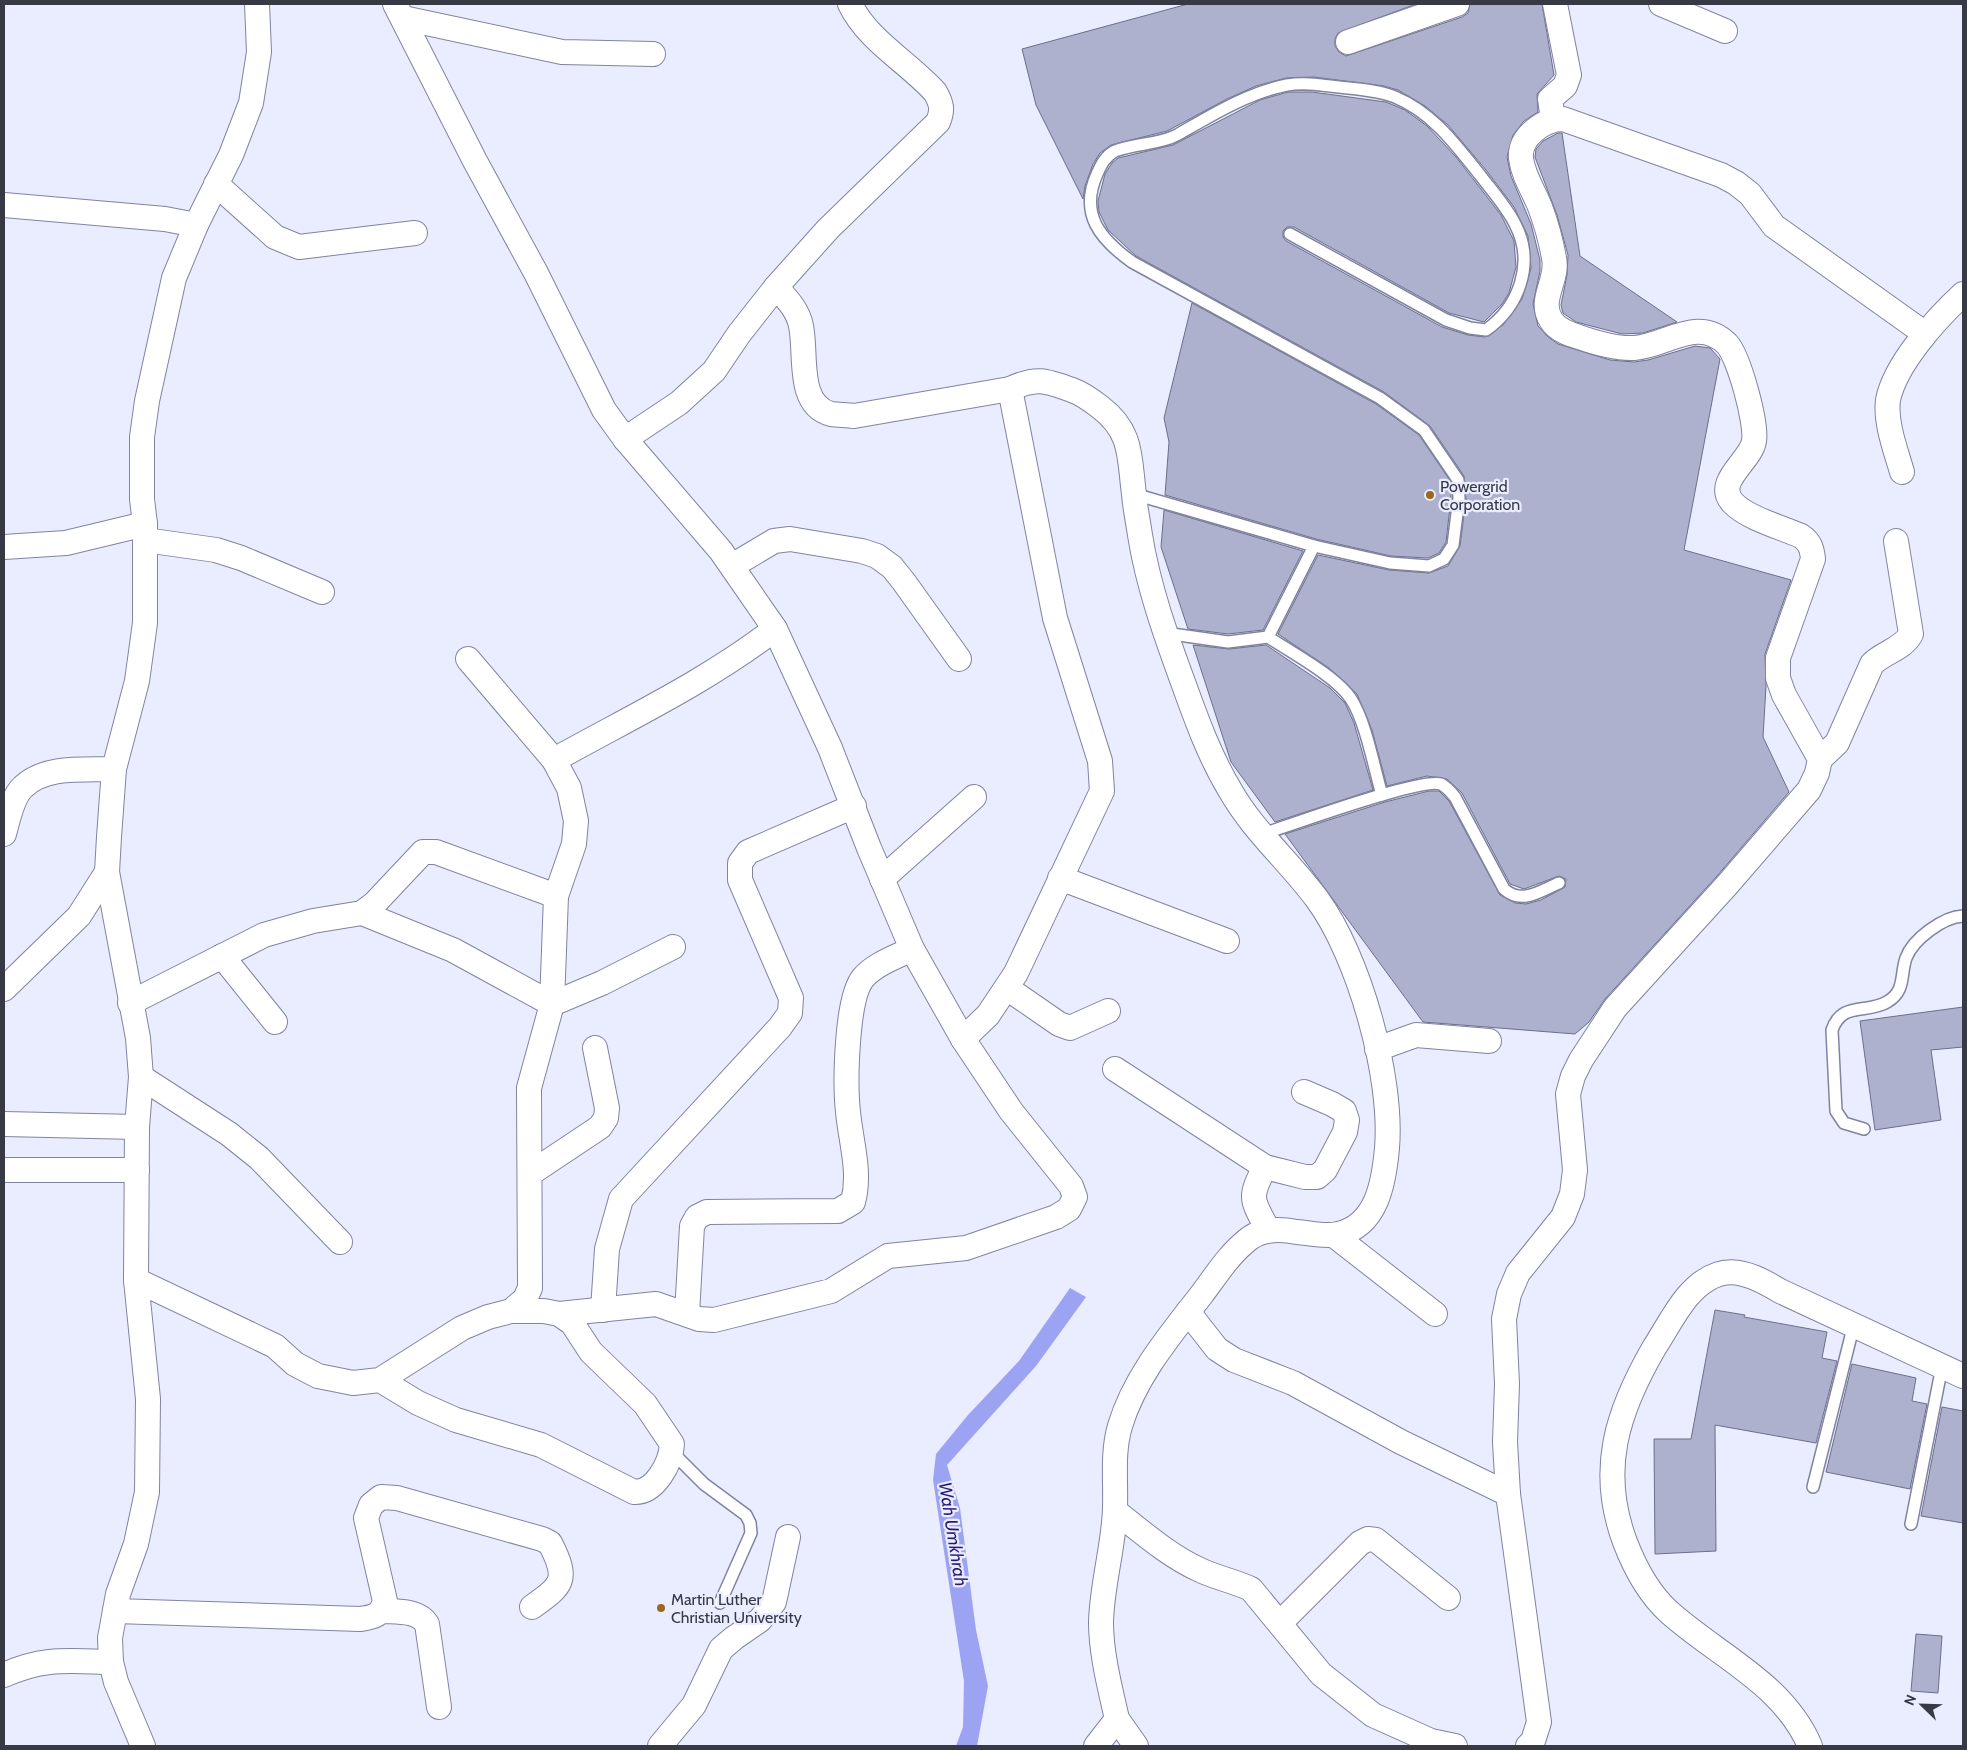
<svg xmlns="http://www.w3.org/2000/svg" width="1967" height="1750" font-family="Cabin,sans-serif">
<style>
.water{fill:#9da3f3}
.building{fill:#adb1ce;stroke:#6c6f8a}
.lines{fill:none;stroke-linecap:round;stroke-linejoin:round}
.service-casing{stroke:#8084a0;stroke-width:14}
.minor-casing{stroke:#8084a0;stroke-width:26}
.service{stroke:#fff;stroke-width:11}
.minor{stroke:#fff;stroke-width:24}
.poi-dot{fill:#9c671f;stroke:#eaecff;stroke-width:2}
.labels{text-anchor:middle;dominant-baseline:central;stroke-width:4.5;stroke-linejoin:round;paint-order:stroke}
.poi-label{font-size:16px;fill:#373945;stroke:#eaecff;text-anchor:start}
.water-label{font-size:18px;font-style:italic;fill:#271a75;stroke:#eaecff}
</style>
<rect width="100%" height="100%" fill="#eaecff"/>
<polygon class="water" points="1070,1288 1086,1297 1036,1366 947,1465 960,1508 976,1630 988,1686 977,1746 956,1746 963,1727 964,1681 933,1480 936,1454 968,1415 1019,1361"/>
<g class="building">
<polygon points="1188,4 1416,4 1338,33 1335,39 1335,46 1339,52 1346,56 1462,17 1468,13 1470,4 1542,4 1554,75 1537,94 1538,112 1524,121 1513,135 1507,157 1511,176 1531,224 1540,260 1540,271 1533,304 1538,326 1547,336 1558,344 1610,360 1634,362 1648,360 1695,346 1710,348 1720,359 1684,550 1791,580 1765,654 1766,686 1763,737 1789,792 1717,876 1605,999 1589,1022 1575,1034 1423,1022 1285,834 1385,802 1429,791 1439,791 1449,801 1500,895 1515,903 1526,904 1541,900 1565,887 1566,879 1559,876 1524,889 1510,884 1462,793 1447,779 1427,776 1387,786 1372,730 1357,694 1329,668 1278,634 1318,555 1389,570 1429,573 1448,566 1460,546 1466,499 1464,476 1430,426 1384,392 1136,256 1108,230 1099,212 1098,201 1105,174 1112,163 1118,158 1173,145 1260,100 1288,92 1312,92 1386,102 1405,110 1427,126 1456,157 1501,215 1514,241 1516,267 1509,293 1502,304 1484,322 1449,313 1294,227 1287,227 1283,231 1283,237 1286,241 1442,327 1468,335 1485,337 1503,325 1522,299 1531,268 1528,236 1514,207 1486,170 1448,125 1425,106 1398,90 1384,86 1314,77 1286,78 1256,86 1227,99 1167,131 1111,145 1100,153 1093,164 1085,186 1083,199 1036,105 1022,49"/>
<polygon points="1558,133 1562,133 1580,256 1677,322 1643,333 1622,334 1576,322 1563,313 1561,305 1567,275 1568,255 1557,215 1535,157 1536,149 1543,141"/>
<polygon points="1192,303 1376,404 1419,435 1451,482 1451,498 1446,542 1439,553 1428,558 1391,556 1316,539 1165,495 1169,442 1164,418"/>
<polygon points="1164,510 1303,551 1263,630 1228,634 1188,629 1161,547"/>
<polygon points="1193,645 1229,649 1266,645 1330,688 1345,703 1354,723 1373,790 1275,822 1231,762"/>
<polygon points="1963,1007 1963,1047 1931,1050 1941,1120 1875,1130 1860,1021"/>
<polygon points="1715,1310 1745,1315 1744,1317 1827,1332 1822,1358 1837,1361 1816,1443 1715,1425 1716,1551 1655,1554 1654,1439 1691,1439"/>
<polygon points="1852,1364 1916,1378 1912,1401 1927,1404 1910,1489 1826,1472"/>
<polygon points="1942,1407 1963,1411 1963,1523 1921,1516"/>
<polygon points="1916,1634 1942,1636 1938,1693 1911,1691"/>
</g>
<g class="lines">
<g class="service-casing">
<g id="service">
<path d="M1134,494L1314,546L1390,563L1429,566L1444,559L1453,545L1459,498L1458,480L1424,430L1380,398L1132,262C1100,239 1079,214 1097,174C1101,165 1105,156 1115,151C1135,143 1158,145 1177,135C1212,115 1247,93 1287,85C1304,82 1322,85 1339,87C1357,89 1378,90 1395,97C1433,113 1455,144 1480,175C1492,191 1506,206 1515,224C1535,262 1520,306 1486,330L1470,328L1446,320L1290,234"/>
<polyline points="1165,633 1228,642 1268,637 1314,546"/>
<path d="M1268,637C1291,652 1337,677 1351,699C1366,722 1374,768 1382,795"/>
<path d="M1260,835C1288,826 1421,777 1441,784C1447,787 1451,792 1455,797L1504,889C1522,905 1540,891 1559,883"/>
<path d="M1864,1129L1844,1123L1836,1111L1832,1030C1842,1001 1867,1014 1887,1002C1906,991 1900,975 1906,958C1913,939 1943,917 1963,916"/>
<polyline points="672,1452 704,1484 746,1515 750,1523 751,1533 720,1603"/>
<polyline points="1813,1487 1854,1324"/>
<polyline points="1911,1524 1942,1366"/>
</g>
</g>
<g class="minor-casing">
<g id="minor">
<polyline points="395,4 475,161 536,273 604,410 625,439 721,551 775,629 830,748 869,848 912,949 963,1039 1011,1111 1071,1186 1075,1197 1069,1209 1056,1217 966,1248 888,1256 831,1291 714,1320 699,1319 656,1304 559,1314"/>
<polyline points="1661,4 1725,31"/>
<polyline points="403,18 562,52 653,54"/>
<polyline points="1348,42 1457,4"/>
<polyline points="1553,119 1550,99 1565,86 1569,75 1555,4"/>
<polyline points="216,184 275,237 299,247 415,233"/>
<polyline points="4,205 165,219 196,225"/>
<path d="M776,287C787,299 798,310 801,326C807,353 796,405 831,414C839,415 847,415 854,416L1010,389C1036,377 1045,380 1072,390C1083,394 1091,400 1100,407C1133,432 1129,457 1134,494C1135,508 1138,521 1140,535C1148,586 1166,636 1184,685C1197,721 1210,757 1230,790C1253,831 1289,861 1317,899C1359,956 1393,1077 1387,1148C1384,1182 1377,1226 1338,1234C1326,1237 1310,1233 1297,1232C1281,1229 1264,1228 1250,1238C1230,1253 1217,1274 1202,1294C1171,1334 1135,1376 1120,1426C1112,1453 1116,1480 1115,1508C1114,1546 1102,1583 1101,1622C1101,1654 1110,1688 1117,1719L1096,1746"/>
<path d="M625,439L679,403L714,371L739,334L776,287L828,229L938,122C943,110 942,104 935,92C908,62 868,41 850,4"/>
<path d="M1902,472C1896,451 1885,423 1888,400C1895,364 1937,318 1963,294"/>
<polyline points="145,540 216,550 241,558 322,592"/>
<polyline points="4,547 66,543 145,524"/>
<polyline points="732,566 774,541 790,539 862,551 877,556 892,567 904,582 959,659"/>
<polyline points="468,659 554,760 569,788 576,821 574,844 556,896 552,1004 529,1088 530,1288 525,1299 511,1311"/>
<path d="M1820,759L1837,743L1872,664C1884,652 1903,649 1911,634L1896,541"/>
<path d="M554,760C629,718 706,682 775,629"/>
<path d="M4,834C8,820 12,797 23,787C46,765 85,770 114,769"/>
<polyline points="1060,878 1227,941"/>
<polyline points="882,879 974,797"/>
<polyline points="362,913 453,950 552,1004 602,983 673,947"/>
<polyline points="222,956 275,1022"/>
<polyline points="1007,988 1059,1024 1070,1028 1108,1011"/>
<polyline points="4,989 79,916 107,872"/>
<polyline points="130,1003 264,935 313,921 362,913 375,903 423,852 436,852 556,896"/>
<polyline points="963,1039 988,1015 1016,973 1102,791 1100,761 1055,618 1010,389"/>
<polyline points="1377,1049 1416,1035 1489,1041"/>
<polyline points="1115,1069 1265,1167 1305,1177 1317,1177 1325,1170 1345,1132 1347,1120 1344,1111 1332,1104 1304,1092"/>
<polyline points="141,1077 229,1134 259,1158 340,1242"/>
<polyline points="4,1124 137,1127"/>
<path d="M1265,1167C1248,1199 1252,1199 1268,1230"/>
<polyline points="4,1170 137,1170"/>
<polyline points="531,1173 600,1127 606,1118 607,1108 595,1048"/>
<polyline points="1335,1236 1435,1314"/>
<path d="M136,1280L275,1346L295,1364L318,1376L353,1383L380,1380L462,1328L488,1317L511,1311H544L559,1314L572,1323L591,1352L645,1404L672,1444C671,1463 655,1493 634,1492L541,1445L456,1420L418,1403L380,1380"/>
<polyline points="603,1310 607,1249 621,1199 780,1027 790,1013 791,998 740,880 740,863 748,852 854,806"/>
<polyline points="1188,1312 1217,1349 1234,1360 1293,1383 1401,1442 1508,1494"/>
<path d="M687,1314L692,1226L697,1217L707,1212L838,1211L853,1202C861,1172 851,1143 848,1112C845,1084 846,999 863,978C875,964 896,957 912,949"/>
<path d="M1115,1511C1142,1532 1169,1556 1200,1570C1217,1578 1234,1581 1251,1589L1321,1674L1373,1715L1431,1741L1455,1746"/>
<path d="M115,1611L360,1619C375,1617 381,1615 385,1601L366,1518L371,1505L381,1497L397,1498L542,1539L550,1543C569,1580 563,1585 532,1607"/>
<path d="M382,1611C398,1612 418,1610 427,1624L439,1707"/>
<polyline points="1280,1623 1360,1543 1368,1539 1376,1540 1448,1598"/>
<path d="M4,1675C44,1657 68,1661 111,1662"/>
<polyline points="1117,1719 1136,1746"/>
<polyline points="143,1746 116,1682 111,1662 110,1638 118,1594 136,1544 147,1492 148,1399 136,1280 137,1127 141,1077 138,1038 107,872 109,837 114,769 137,681 145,623 145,524 142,499 142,437 147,401 174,278 196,225 231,155 251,103 259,52 257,4"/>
<polyline points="660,1746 694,1705 721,1649 734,1638 760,1620 774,1602 788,1537"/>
<path d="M1528,1746L1533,1741L1539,1722L1508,1494L1505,1442L1507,1384L1504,1319L1509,1294L1518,1273L1563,1217L1572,1194L1575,1170L1568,1094L1573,1076L1581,1060L1615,1008L1727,885L1809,790L1817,773L1820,759L1784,695L1778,678V658L1813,559C1812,549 1810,542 1801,536C1783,528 1747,518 1733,503C1713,482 1751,461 1754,441C1757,423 1739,357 1727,344C1698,315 1666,346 1634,348C1616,349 1596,343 1579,337C1569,334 1557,330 1551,320C1538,300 1559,279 1554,258C1551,241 1546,223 1540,207C1534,191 1523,176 1521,158C1519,137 1544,119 1563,119L1721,175L1736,183L1750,194L1774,226L1924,333"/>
<path d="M1810,1746C1783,1683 1718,1656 1669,1612C1648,1593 1635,1568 1625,1542C1598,1470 1617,1412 1654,1348C1665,1331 1674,1313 1687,1297C1718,1261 1744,1269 1780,1291L1963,1376"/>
</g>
</g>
<use href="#service" class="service"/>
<use href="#minor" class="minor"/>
</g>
<g class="poi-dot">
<circle cx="1430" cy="495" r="5"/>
<circle cx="661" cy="1608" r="5"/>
</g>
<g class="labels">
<g class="poi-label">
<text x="1440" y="486">Powergrid<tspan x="1440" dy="18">Corporation</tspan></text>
<text x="671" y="1599">Martin Luther<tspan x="671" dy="18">Christian University</tspan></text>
</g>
<g class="water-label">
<text transform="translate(953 1534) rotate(81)">Wah Umkhrah</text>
</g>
</g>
<rect width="1967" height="1750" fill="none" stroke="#373945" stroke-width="10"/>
<g transform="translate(1922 1705) rotate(293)" stroke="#eaecff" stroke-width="4" paint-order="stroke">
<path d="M0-4L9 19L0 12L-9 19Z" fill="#373945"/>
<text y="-8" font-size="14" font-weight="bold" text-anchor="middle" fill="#373945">N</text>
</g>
</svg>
